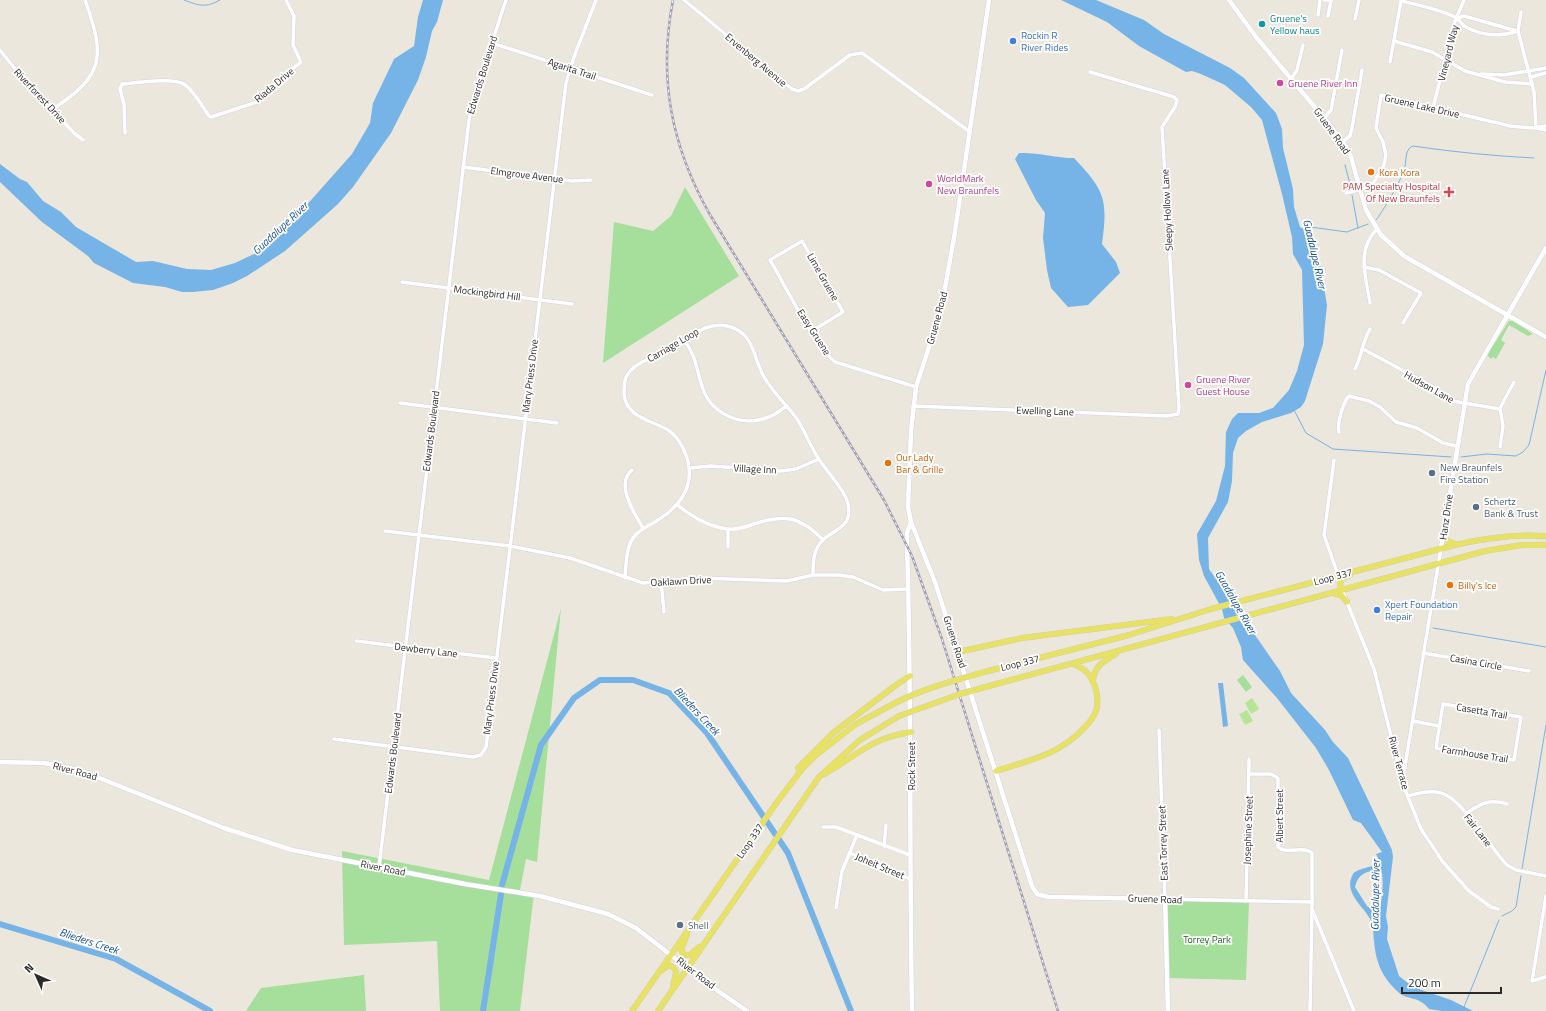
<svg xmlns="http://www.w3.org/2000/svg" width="1546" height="1011" font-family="'Titillium Web',sans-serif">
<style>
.green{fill:#a6de9c}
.pitch{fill:#b6e598}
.water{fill:#76b3e6;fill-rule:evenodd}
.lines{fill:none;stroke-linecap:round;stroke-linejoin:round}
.stream{stroke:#76b3e6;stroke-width:1}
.river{stroke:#76b3e6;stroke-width:6}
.street-casing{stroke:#d2d2e1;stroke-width:4.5}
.secondary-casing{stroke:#d2d2e1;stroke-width:5.5}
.primary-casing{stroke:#c8c8c8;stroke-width:6}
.street{stroke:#fff;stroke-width:3.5}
.secondary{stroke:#fff;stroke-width:4.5}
.primary{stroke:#e7e165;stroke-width:5.5}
.rail-casing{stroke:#a09fb3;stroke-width:2.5}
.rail{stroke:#fff;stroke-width:1;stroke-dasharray:3;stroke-linecap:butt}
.primary-bridge-casing{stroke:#c8c8c8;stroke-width:6;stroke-linecap:butt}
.primary-bridge{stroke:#e7e165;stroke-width:5.5}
.culture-dot{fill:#0f9aa8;stroke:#fff;stroke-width:1.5}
.shop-dot{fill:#3f7fe0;stroke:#fff;stroke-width:1.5}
.hotel-dot{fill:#d1479c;stroke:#fff;stroke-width:1.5}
.food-dot{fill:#e8710a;stroke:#fff;stroke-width:1.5}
.health-dot{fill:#e0444e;stroke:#fff;stroke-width:1.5}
.service-dot{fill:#5c6f8a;stroke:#fff;stroke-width:1.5}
.labels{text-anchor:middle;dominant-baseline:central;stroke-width:3.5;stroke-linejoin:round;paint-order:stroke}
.culture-label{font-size:10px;fill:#0d838f;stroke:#fff;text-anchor:start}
.shop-label{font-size:10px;fill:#366cbe;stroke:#fff;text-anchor:start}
.street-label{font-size:10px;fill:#2a2a2a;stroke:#fff}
.hotel-label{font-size:10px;fill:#b23c85;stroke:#fff;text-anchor:start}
.food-label{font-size:10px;fill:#c56008;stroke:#fff;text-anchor:start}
.health-label{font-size:10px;fill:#be3a42;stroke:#fff;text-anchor:end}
.service-label{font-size:10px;fill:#4e5e75;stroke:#fff;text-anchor:start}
.park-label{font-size:10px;fill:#20621e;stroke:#fff}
.water-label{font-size:11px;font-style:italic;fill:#164f91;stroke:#fff}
</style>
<rect width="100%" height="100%" fill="#ebe7dc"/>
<g class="green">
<polygon points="685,187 739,276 603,363 614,222 653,231 671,216"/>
<polygon points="1509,321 1513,321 1533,334 1528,336 1509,325 1501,340 1505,343 1496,359 1493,357 1491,359 1487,355"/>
<polygon points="561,608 537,862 526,859 520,890 534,893 520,1011 440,1011 437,941 344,945 342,851 489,880"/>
<polygon points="1243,675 1252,687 1246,692 1237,680"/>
<polygon points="1165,899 1249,902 1246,980 1167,978"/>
<polygon points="364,975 366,1011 246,1011 261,988"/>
</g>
<g class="pitch">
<polygon points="1252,698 1259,709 1251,714 1245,703"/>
<polygon points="1247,710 1253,721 1245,725 1239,714"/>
</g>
<g class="water">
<polygon points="423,0 443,0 437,22 432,31 426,57 418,80 391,133 353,187 338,204 285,251 247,276 233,283 213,290 193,292 182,292 165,287 133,283 94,263 88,256 42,222 0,182 0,164 20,179 27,182 43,201 61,212 76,227 136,262 153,261 187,269 211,270 235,263 256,253 304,208 352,154 370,123 373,103 394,59 414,46 418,17"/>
<path d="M1061,0H1096L1144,20L1164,34L1230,68L1244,78L1276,113L1282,129L1283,148L1293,189L1294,207L1300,227L1306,231L1320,264L1327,305L1323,344L1305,401L1301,407L1291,413L1262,422L1246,431L1238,438L1233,453L1232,481L1228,502L1208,538L1209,569L1280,671L1291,693L1325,730L1333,742L1348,758L1392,850L1393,857L1386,916L1388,927L1387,939L1399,976L1413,987L1451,1000L1473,1011H1441L1429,1009C1417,994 1407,1002 1396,990C1381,975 1376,962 1374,941C1373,935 1374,928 1372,923C1366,907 1342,894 1353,874C1356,869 1374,866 1381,864L1376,854L1382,852L1361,823L1353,820L1329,770L1316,748L1277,698L1243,660L1241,647L1233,628L1224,618L1222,609L1204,576L1199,560L1197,534L1216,501L1225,466L1226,432L1232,419L1238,413H1259L1273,408L1289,390L1297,371L1304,345L1302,270L1293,254L1292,237L1282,194L1262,120L1251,107L1225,85L1201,74L1192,71L1186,72L1139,46L1107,22ZM1380,869C1385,873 1382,908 1378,913L1367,906L1355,887C1359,872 1367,872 1380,869Z"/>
<path d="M1019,153C1037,152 1055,158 1074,158C1105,191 1108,199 1102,244L1116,262L1120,273L1088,305L1068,307L1051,288L1047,270L1043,238L1045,213L1036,200L1015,159Z"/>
<polygon points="1218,683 1223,683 1228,726 1223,727"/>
</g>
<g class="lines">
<g class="stream">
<path d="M184,0C200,6 205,8 220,0"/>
<polyline points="1345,165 1351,188"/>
<polyline points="1352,195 1358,228"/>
<path d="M1376,220C1382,213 1401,180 1404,171C1407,162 1404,149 1413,146C1453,152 1494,156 1534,158"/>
<polyline points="1302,229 1310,227 1347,232 1368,224"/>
<polyline points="1294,410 1306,433 1333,449 1451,457"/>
<polyline points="1461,457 1487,454 1516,456 1523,452 1529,445 1546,370"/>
<polyline points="1433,628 1546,647"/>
<polyline points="1522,869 1546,725"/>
<polyline points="1502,916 1512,911 1516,907 1521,876"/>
<polyline points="1464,1007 1499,920"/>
</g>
<g class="river">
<polyline points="502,885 541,745 574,698 600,680 633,680 669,693 707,733 788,853 851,1011"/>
<polyline points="0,924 116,959 210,1011"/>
<polyline points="483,1011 501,894"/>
</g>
<g class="street-casing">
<g id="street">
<polyline points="684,0 792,89 798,91 804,89 850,55 862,53 970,132"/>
<polyline points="1324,0 1331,0"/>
<polyline points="1521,12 1518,31 1534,92 1536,128"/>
<polyline points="1318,15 1320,0"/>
<polyline points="1328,16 1331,0"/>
<polyline points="1458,18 1464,16 1517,31"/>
<polyline points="1355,19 1359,0"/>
<polyline points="1394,41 1432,52 1465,71 1505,82 1533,84"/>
<polyline points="492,43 652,95"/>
<polyline points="0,50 24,80 75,134 83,140"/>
<path d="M1390,62L1401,1C1419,5 1438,9 1455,17C1459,19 1461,23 1464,26C1481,36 1500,37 1518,31"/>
<polyline points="1481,74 1504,75 1546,68"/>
<polyline points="1531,77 1546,73"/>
<polyline points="1291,79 1297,70 1303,45"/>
<polyline points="1433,108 1454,24 1464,0"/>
<path d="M53,109C105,75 105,56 85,0"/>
<polyline points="1324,118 1331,110 1342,50"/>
<polyline points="1536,128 1546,130"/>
<path d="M125,133L124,104L120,89L122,84C136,83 172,77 184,84C195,92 201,105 209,116L211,117L257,102L267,94L280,78L300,63V60L293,45L294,16L286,0"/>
<polyline points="1342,142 1350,136 1352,128 1362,70"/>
<polyline points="463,167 572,181 591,180"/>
<polyline points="1346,193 1371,187 1384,165 1386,155 1383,142 1376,128 1381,95 1510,126 1532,128 1546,126"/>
<polyline points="1364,267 1379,270 1421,293 1403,323"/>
<polyline points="402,282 572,304"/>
<path d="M1370,303C1366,278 1356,250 1377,229"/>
<path d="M812,331L843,312L802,241L770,260C786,287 813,343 835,362L916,387"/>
<path d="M684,340C696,355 697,372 703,389C712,414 741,427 766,418C774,416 780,410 787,406"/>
<polyline points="1363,349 1430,385 1452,401 1500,409"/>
<path d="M1355,369C1362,356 1362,342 1370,329"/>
<polyline points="400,403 557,423"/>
<polyline points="913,406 1167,416 1178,414 1179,408 1162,127 1175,107 1177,100 1174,97 1090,72"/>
<path d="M1339,432C1337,423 1343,402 1349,396L1369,401L1380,407L1396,422L1417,428L1443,443L1457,446"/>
<polyline points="1500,447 1503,426 1500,408 1514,382"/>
<polyline points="1334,460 1324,535 1338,575"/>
<polyline points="690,468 711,466 781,471 796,469 819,459"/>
<path d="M632,470C615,484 634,513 643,528"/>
<path d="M677,505C693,517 707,526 727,529C736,530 746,527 754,524C785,514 800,516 823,540"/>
<polyline points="385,531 510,546 570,558 643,583 701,578 787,581 813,575 839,575 853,577 883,590 908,589"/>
<polyline points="728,547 728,529"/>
<path d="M625,578C626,565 626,549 633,538C639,529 649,526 658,520C676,509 692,491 689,468C688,455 679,437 668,430C651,420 625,417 624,393C624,387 624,382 626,377C634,361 655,358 669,350C688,339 707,319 731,327C753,334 753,355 762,373C770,390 786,404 797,419C806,433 811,448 820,461C829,474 844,489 848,504C853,527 835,529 823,540C813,549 813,563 813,575"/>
<polyline points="661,581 664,612"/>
<polyline points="1342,590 1374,669 1404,787 1421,829 1443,862 1469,891 1491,907 1498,909"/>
<polyline points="356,641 496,658"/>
<polyline points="1423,653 1529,671"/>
<polygon points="1443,704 1521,717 1514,760 1436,748"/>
<polyline points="1413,721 1439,726"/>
<polyline points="1159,730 1165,899 1312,902"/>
<polyline points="334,739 473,757 481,755 486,747 566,83 574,57 596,0"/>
<path d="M1249,774H1271L1278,778V847C1286,855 1303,845 1312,853V909L1354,1011"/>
<polyline points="1403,778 1441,548"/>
<path d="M1408,796C1419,793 1430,790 1441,793C1462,798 1490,848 1507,865L1516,870L1546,876"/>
<path d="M1466,814C1479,804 1491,798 1507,804"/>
<polyline points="823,827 836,827 910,855"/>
<polyline points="884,846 886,825"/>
<polyline points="850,853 910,879"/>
<polyline points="379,867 469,120 474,97 506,0"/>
<polyline points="1546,896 1532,981 1546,977"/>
<polyline points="1246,901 1249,759"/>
<polyline points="836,908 842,871 857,835"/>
<polyline points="1310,1011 1312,910"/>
</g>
</g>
<g class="secondary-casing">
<g id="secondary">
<polyline points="989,0 954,238 941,310 916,387 911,431 908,507 911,522 935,582 1032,886 1037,894 1048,897 1165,899 1168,1011"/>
<polyline points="1229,0 1256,37 1329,124 1347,148 1351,157 1366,210 1381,235 1404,256 1546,337"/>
<path d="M911,522L907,533V545C912,700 909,856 912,1011"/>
<polyline points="1441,548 1468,384 1546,248"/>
<polyline points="0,762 44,763 82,771 224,828 292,850 465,884 540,896 608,914 636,928 708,984 747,1011"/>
</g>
</g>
<g class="primary-casing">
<g id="primary">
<polyline points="1443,536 1448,541 1455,544"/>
<polyline points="1342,590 1340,584 1342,579 1350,575"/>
<polyline points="1335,594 1341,595 1347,602"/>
<polyline points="958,652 1022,638 1172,619"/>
<path d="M984,672L1129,635L1211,609L1455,545C1485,538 1515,534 1546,536"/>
<path d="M1093,681C1094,666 1104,661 1116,654"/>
<polyline points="989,686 1485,551 1522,545 1546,545"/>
<polyline points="798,768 833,733 896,685 910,676"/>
<path d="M996,771C1030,760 1059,755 1084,728C1096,716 1100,707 1096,690C1092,676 1086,669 1073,664"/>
<path d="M824,774C857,756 870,738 911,732"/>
<polyline points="687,935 681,950 684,955 690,955 699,947"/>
<polyline points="662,970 669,965 674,968 676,972 673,986"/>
<polyline points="632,1011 777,802 803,768 815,756 856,724 897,702"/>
<polyline points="658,1011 819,777 860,740 899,716"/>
</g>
</g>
<use href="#street" class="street"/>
<use href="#secondary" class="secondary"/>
<use href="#primary" class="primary"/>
<g class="rail-casing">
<path id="rail" d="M673,0C658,77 671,145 709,213L884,500L912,556L942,639L1058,1011"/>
</g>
<use href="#rail" class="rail"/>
<g class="primary-bridge-casing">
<g id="primary-bridge">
<path d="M897,702C925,688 954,681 984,672"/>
<polyline points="899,716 960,694 989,686"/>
</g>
</g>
<use href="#primary-bridge" class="primary-bridge"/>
</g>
<circle class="culture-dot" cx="1262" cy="24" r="4"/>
<g class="shop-dot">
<circle cx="1013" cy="41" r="4"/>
<circle cx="1377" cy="610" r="4"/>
</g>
<g class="hotel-dot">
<circle cx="1280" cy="83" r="4"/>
<circle cx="929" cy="184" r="4"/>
<circle cx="1188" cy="385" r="4"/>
</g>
<g class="food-dot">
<circle cx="1371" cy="172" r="4"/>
<circle cx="888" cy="463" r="4"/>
<circle cx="1450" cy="585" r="4"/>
</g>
<path class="health-dot" d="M1447 186h4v4h4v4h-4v4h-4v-4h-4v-4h4z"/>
<g class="service-dot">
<circle cx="1432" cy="473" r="4"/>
<circle cx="1476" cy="507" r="4"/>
<circle cx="680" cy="925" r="4"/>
</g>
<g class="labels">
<g class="culture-label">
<text x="1270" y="18">Gruene's<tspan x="1270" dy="12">Yellow haus</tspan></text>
</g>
<g class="shop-label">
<text x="1021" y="35">Rockin R<tspan x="1021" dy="12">River Rides</tspan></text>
<text x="1385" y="604">Xpert Foundation<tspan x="1385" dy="12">Repair</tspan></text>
</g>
<g class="street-label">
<text transform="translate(1448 53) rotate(-76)">Vineyard Way</text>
<text transform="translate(756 60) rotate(40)">Ervenberg Avenue</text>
<text transform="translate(572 69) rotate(18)">Agarita Trail</text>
<text transform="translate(482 75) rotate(-73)">Edwards Boulevard</text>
<text transform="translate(274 85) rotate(-40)">Riada Drive</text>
<text transform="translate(40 96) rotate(47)">Riverforest Drive</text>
<text transform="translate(1422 106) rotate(13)">Gruene Lake Drive</text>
<text transform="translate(1332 131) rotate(54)">Gruene Road</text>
<text transform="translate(527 175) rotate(7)">Elmgrove Avenue</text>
<text transform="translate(1167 210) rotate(-93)">Sleepy Hollow Lane</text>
<text transform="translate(823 277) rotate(60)">Lime Gruene</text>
<text transform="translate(487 293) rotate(7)">Mockingbird Hill</text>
<text transform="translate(937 318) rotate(-75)">Gruene Road</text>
<text transform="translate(814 332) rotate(57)">Easy Gruene</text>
<text transform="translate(673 345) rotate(-30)">Carriage Loop</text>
<text transform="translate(530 376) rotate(-83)">Mary Priess Drive</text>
<text transform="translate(1429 387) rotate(29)">Hudson Lane</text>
<text transform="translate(1045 411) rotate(2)">Ewelling Lane</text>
<text transform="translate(431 431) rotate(-83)">Edwards Boulevard</text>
<text transform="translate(755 469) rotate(3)">Village Inn</text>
<text transform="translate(1446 517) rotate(-82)">Hanz Drive</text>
<text transform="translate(1333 577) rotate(-15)">Loop 337</text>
<text transform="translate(681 581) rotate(-3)">Oaklawn Drive</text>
<text transform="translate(955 642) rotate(72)">Gruene Road</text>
<text transform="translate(426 650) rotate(7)">Dewberry Lane</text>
<text transform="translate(1476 662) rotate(10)">Casina Circle</text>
<text transform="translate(1020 663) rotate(-14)">Loop 337</text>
<text transform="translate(491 698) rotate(-83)">Mary Priess Drive</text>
<text transform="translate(1482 711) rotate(10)">Casetta Trail</text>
<text transform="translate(393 753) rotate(-83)">Edwards Boulevard</text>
<text transform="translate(1475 754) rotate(9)">Farmhouse Trail</text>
<text transform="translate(1399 763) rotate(75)">River Terrace</text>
<text transform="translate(911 766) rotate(-90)">Rock Street</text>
<text transform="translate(75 771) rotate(15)">River Road</text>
<text transform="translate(1279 816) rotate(-90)">Albert Street</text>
<text transform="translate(1248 830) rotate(-88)">Josephine Street</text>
<text transform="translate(1478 830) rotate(52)">Fair Lane</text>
<text transform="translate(750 841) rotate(-56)">Loop 337</text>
<text transform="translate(1163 843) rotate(-92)">East Torrey Street</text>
<text transform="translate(880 866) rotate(23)">Joheit Street</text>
<text transform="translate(383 868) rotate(11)">River Road</text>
<text transform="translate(1155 899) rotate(2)">Gruene Road</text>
<text transform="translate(696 973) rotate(37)">River Road</text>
</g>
<g class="hotel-label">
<text x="1288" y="83">Gruene River Inn</text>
<text x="937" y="178">WorldMark<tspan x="937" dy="12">New Braunfels</tspan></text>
<text x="1196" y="379">Gruene River<tspan x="1196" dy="12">Guest House</tspan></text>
</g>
<g class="food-label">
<text x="1379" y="172">Kora Kora</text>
<text x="896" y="457">Our Lady<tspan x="896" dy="12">Bar &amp; Grille</tspan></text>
<text x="1458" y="585">Billy's Ice</text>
</g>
<g class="health-label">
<text x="1440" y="186">PAM Specialty Hospital<tspan x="1440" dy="12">Of New Braunfels</tspan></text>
</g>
<g class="service-label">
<text x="1440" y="467">New Braunfels<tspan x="1440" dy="12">Fire Station</tspan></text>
<text x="1484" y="501">Schertz<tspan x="1484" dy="12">Bank &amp; Trust</tspan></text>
<text x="688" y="925">Shell</text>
</g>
<g class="park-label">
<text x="1207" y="939">Torrey Park</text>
</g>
<g class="water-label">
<text transform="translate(280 228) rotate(-43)">Guadalupe River</text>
<text transform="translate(1315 254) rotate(77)">Guadalupe River</text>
<text transform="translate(1236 602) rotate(60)">Guadalupe River</text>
<text transform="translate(697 711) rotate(47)">Blieders Creek</text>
<text transform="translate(1375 895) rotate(-89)">Guadalupe River</text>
<text transform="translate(89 941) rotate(18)">Blieders Creek</text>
</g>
</g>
<g transform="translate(36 975) rotate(315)" stroke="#ffffff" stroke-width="3" paint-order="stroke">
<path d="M0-3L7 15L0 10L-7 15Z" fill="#2a2a2a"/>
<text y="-6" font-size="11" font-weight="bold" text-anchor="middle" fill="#2a2a2a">N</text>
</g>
<path d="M1402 987v6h99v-6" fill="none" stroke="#2a2a2a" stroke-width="2"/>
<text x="1408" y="987" font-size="12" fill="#2a2a2a" stroke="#ffffff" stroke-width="3" paint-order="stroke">200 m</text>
</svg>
